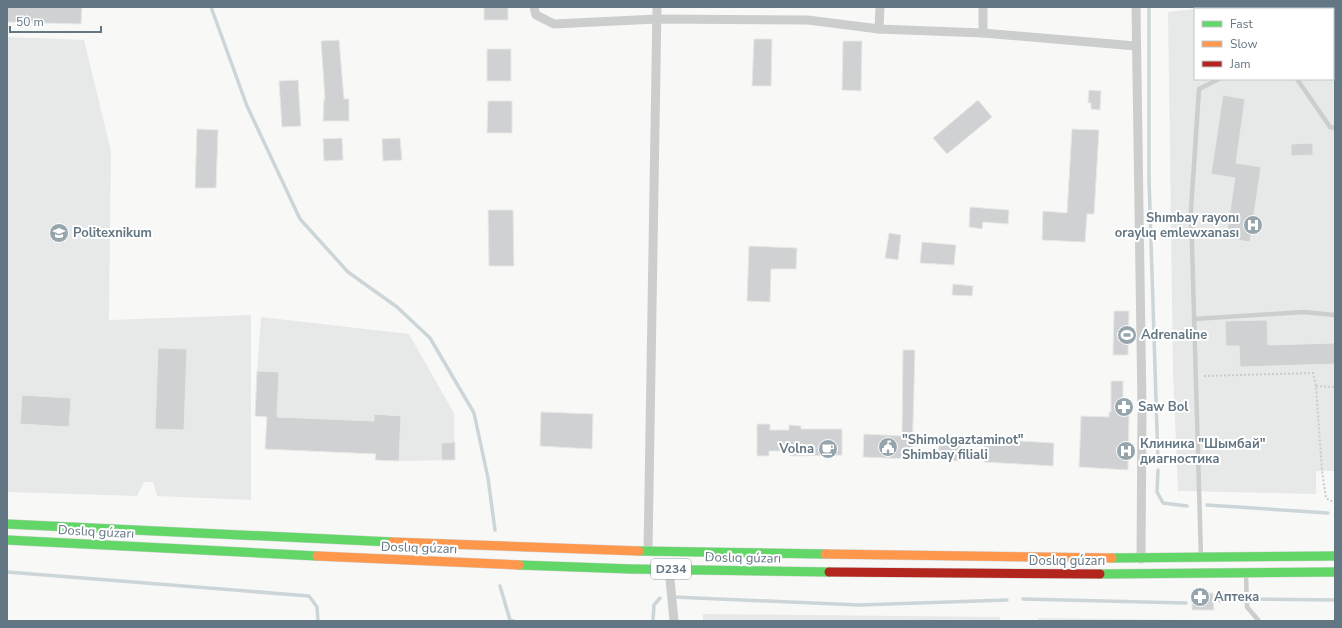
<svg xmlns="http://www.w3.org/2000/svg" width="1342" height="628" font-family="'Nunito Sans',sans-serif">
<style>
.built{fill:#e7e9e9}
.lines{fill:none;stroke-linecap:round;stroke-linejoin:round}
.stream{stroke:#ccd6d8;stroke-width:3.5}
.building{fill:#cfd1d2;stroke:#e8e8e6}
.fast-casing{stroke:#d4d5d6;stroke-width:10}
.slow-casing{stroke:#d4d5d6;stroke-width:10}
.jam-casing{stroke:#d4d5d6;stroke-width:10}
.path{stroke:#cacbcc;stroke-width:2;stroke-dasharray:2 2;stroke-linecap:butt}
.lane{stroke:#cccece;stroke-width:4.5}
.street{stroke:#cccece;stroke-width:9}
.fast{stroke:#63d668;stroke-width:9}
.slow{stroke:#ff974d;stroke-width:9}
.jam{stroke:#b3261e;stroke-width:9}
.labels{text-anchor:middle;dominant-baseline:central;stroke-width:4;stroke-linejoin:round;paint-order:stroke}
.shield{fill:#fff;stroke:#919fa8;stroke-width:1}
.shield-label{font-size:12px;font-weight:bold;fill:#627683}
.poi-label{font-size:13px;font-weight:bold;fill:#627683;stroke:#fff;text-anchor:start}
.street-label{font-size:13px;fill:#627683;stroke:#fff}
</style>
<rect width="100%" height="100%" fill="#f8f8f7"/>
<g class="built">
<polygon points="1225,7 1335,7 1335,471 1316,471 1316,494 1178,491 1173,372 1168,12 1195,9 1195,79 1333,79 1333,9 1200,9"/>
<polygon points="7,37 84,40 111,151 109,320 251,315 251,500 157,496 153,482 144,482 137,496 7,492"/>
<polygon points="261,317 409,334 454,413 455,460 399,461 400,416 374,415 374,421 277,417 279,372 257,371"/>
<polygon points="703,614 1000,617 1000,621 703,621"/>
<polygon points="1038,618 1189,620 1191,621 1038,621"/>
</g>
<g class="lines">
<g class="stream">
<polyline points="211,7 247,106 300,219 348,272 397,307 430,338 474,413 488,478 495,530"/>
<polyline points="1149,7 1149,179 1158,462"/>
<polyline points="1158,470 1157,492 1163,503 1187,506"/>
<polyline points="1207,505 1328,513"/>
<polyline points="7,572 309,596 317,607 318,621"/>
<polyline points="500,586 510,620 513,621"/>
<polyline points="674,597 859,605 1007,600"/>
<polyline points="1023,599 1186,603"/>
<polyline points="1254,599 1335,600"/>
<polyline points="1220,601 1234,600"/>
<polyline points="653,621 654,605 660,598"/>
</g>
</g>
<g class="building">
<polygon points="7,7 82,7 81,24 7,22"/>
<rect x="484" y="7" width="24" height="13"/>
<polygon points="754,39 772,39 771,86 752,86"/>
<polygon points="339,40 344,99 349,99 349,121 323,121 324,99 325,99 321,41"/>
<polygon points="843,41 862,41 861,91 842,90"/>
<rect x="487" y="49" width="24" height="32"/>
<polygon points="298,80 301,126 282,127 279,81"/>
<polygon points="1089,90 1101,91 1100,110 1091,109 1091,103 1088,103"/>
<polygon points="1223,95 1245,99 1236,163 1261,167 1250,242 1226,238 1235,178 1211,174"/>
<polygon points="978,100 992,117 947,154 933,138"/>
<polygon points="488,101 512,101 512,133 487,133"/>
<polygon points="197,129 218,130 216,188 195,188"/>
<polygon points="1072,129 1099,130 1094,214 1087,214 1085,242 1042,240 1043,211 1067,213"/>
<polygon points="342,138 343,160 324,161 323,139"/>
<polygon points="400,138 402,160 383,161 382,139"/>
<polygon points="1313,143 1313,155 1291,156 1291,144"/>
<polygon points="970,207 1009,210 1008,224 983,222 982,229 969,227"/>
<polygon points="488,210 513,210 514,266 489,266"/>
<polygon points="889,233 901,235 898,260 885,258"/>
<polygon points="922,242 956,245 954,265 920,263"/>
<polygon points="749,246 797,248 796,269 771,269 770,302 747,301"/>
<polygon points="953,284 973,286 972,296 952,295"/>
<polygon points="1114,311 1129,311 1128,355 1113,355"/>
<polygon points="1267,320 1268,345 1335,343 1335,364 1240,367 1239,346 1226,346 1225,321"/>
<polygon points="158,348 187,349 184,430 155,429"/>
<polygon points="903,350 915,350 912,459 863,457 864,434 902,436"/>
<polygon points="257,371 279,372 277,417 374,421 374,414 401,416 399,461 375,460 376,454 265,449 267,417 255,416"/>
<polygon points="1111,381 1123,381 1123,413 1129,413 1128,470 1079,467 1081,416 1109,417 1109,412 1111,412"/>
<polygon points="22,395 71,398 69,427 20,424"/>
<polygon points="541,412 593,414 592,449 540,446"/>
<polygon points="757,424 770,424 770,430 789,430 789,425 801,426 801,429 842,429 842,455 790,456 790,451 769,451 769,456 757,456"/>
<polygon points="985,439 1054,443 1053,466 984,462"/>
<polygon points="455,442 455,460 442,460 441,443"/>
<polygon points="939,445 961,446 960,461 938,460"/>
<polygon points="1192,593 1213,593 1214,610 1192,610"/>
</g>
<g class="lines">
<g class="fast-casing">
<g id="fast">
<polyline points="7,524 392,542"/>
<polyline points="7,540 317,556"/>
<polyline points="639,551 825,554"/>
<polyline points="1112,558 1335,556"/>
<polyline points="519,565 631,569 829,572"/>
<polyline points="1100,574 1335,572"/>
</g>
</g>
<g class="slow-casing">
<g id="slow">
<polyline points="392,542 639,551"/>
<polyline points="825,554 1112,558"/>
<polyline points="317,556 519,565"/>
</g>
</g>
<g class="jam-casing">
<polyline id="jam" points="829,572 1100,574"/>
</g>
<g class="path">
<polyline points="1204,376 1313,373 1316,386 1322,471 1326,498 1335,503"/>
<polyline points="1316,386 1335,387"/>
</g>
<g class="lane">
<polyline points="1297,79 1330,127 1335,128"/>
<polyline points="1194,319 1304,312 1335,315"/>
<polyline points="1201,557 1191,210 1199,89 1219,79"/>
<polyline points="1246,575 1247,607 1259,621"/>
</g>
<g class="street">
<polyline points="534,7 536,15 554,24 657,19 808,20 879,29 983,33 1136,46"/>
<polyline points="1136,7 1142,408 1141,559"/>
<polyline points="879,29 880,7"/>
<polyline points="983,33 983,7"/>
<polyline points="648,551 657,7"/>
<polyline points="669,569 674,621"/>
</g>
<use href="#fast" class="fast"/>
<use href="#slow" class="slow"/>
<use href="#jam" class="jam"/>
</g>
<defs>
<g id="hospital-disc" transform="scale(1)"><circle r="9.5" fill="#96a4ac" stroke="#fff"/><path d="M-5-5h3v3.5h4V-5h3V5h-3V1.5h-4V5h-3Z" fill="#fff"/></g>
<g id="university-disc" transform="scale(1)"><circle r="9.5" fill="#96a4ac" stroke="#fff"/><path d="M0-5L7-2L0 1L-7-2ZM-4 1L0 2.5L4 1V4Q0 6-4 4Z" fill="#fff"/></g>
<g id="stadium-disc" transform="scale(1)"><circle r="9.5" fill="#96a4ac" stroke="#fff"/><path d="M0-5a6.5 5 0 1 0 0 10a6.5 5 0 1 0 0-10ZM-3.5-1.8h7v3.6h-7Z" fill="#fff"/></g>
<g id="pharmacy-disc" transform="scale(1)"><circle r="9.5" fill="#96a4ac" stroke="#fff"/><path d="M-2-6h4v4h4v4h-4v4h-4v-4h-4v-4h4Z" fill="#fff"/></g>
<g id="civic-disc" transform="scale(1)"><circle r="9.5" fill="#96a4ac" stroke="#fff"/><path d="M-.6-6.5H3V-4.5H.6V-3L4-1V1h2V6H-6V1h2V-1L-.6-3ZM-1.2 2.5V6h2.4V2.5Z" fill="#fff"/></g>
<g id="cafe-disc" transform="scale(1)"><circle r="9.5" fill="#96a4ac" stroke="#fff"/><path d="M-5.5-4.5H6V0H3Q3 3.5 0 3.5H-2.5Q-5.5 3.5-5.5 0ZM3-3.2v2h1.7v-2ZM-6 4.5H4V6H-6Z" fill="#fff"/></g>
</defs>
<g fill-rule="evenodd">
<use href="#hospital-disc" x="1253" y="225"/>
<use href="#university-disc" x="59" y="233"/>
<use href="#stadium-disc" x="1127" y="335"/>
<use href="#pharmacy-disc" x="1124" y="407"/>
<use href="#civic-disc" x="888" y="447"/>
<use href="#cafe-disc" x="828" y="449"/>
<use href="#hospital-disc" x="1126" y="451"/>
<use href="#pharmacy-disc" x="1200" y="597"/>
</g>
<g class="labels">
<rect class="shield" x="651" y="559" width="40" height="20" rx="3"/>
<g class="shield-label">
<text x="671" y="569">D234</text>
</g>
<g class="poi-label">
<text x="1239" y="218" text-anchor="end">Shımbay rayonı<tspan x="1239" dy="15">oraylıq emlewxanası</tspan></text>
<text x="73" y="233">Politexnikum</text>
<text x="1141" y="335">Adrenaline</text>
<text x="1138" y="407">Saw Bol</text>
<text x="902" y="440">"Shimolgaztaminot"<tspan x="902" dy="15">Shimbay filiali</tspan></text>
<text x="1140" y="444">Клиника "Шымбай"<tspan x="1140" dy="15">диагностика</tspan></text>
<text x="814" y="449" text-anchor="end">Volna</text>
<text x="1214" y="597">Аптека</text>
</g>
<g class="street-label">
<text transform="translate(96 532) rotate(3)">Doslıq gúzarı</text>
<text transform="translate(419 548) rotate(2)">Doslıq gúzarı</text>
<text transform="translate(743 558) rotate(1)">Doslıq gúzarı</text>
<text x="1067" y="561">Doslıq gúzarı</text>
</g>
</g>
<rect width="1342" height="628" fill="none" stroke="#627683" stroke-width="16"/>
<rect x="1194" y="8" width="140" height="72" fill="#ffffff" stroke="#c0c8cd"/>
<rect x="1202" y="21" width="20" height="6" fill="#63d668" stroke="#c0c8cd"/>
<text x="1230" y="28" font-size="12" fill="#627683">Fast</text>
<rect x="1202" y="41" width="20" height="6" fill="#ff974d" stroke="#c0c8cd"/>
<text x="1230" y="48" font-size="12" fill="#627683">Slow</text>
<rect x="1202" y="61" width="20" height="6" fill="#b3261e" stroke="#c0c8cd"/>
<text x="1230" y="68" font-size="12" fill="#627683">Jam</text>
<path d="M10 26v6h91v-6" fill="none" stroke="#627683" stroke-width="2"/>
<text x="16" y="26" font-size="12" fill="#627683" stroke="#ffffff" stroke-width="3" paint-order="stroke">50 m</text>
</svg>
